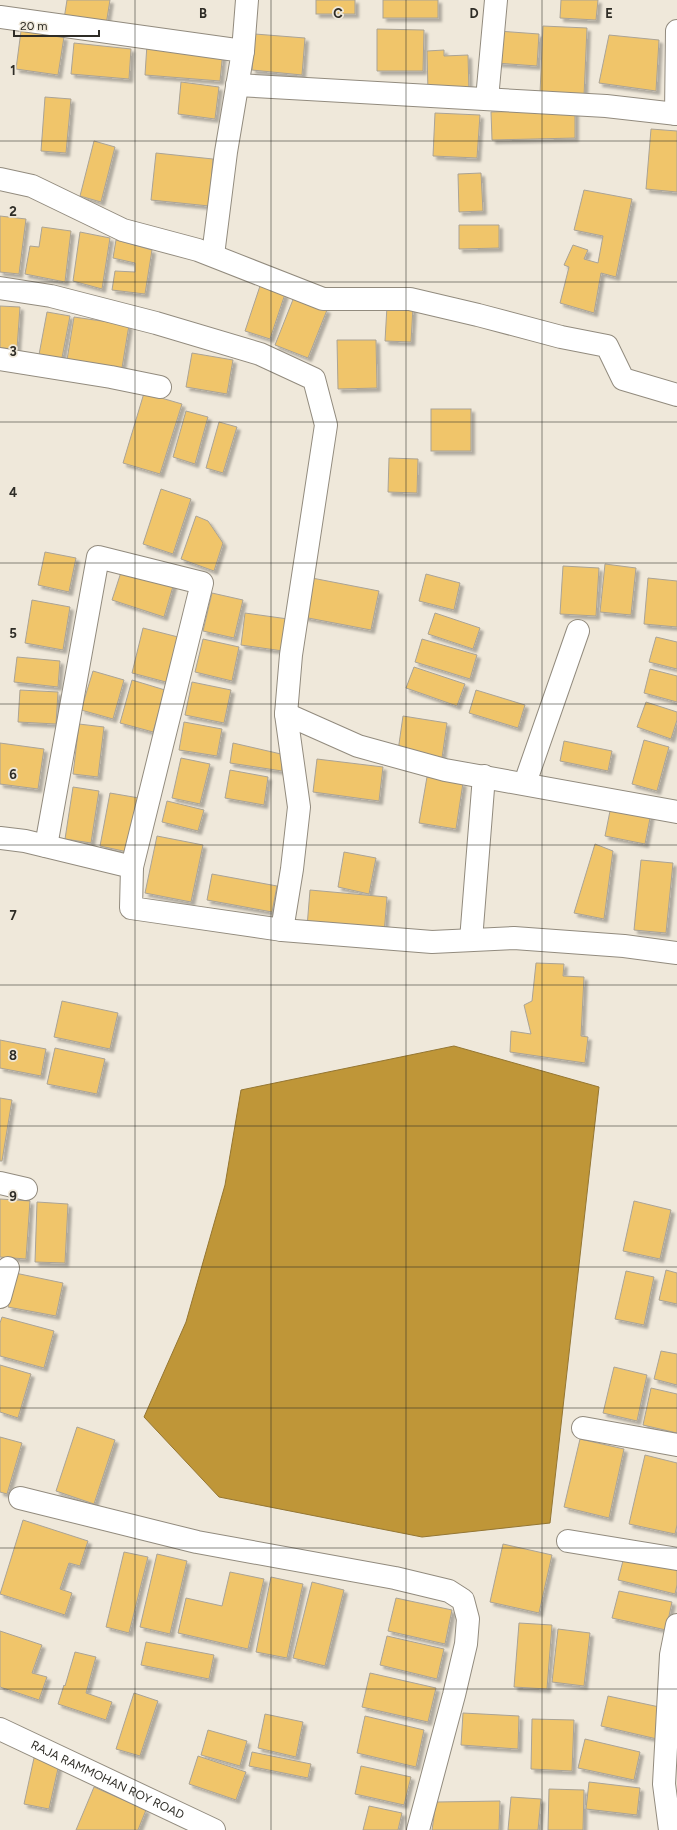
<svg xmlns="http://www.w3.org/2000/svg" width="677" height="1830" font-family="Figtree,sans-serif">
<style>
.water{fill:#bf9638;stroke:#947633}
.building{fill:#f0c56a;stroke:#aaa396;filter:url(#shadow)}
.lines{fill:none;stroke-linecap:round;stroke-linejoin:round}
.minor-casing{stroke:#928b7e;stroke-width:24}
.major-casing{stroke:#928b7e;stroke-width:24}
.minor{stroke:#fff;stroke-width:22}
.major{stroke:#fff;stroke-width:22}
.grid{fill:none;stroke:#2e2c26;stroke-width:1;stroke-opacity:0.55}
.labels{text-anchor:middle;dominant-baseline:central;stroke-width:3.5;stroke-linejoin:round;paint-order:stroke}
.street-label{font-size:12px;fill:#2e2c26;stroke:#efe8da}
.grid-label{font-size:13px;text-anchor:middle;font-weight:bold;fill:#2e2c26;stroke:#efe8da;stroke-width:3.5;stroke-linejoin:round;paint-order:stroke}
</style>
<defs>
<filter id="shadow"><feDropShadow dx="3.5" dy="3.5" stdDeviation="1" flood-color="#0004"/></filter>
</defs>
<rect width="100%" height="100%" fill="#efe8da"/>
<polygon class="water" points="454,1046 599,1087 550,1523 422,1537 219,1497 144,1417 186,1322 225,1185 241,1090"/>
<g class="building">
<polygon points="67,0 110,0 106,25 64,19"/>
<rect x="316" y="0" width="39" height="14"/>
<rect x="383" y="0" width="55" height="18"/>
<polygon points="561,0 598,0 596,20 560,18"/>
<polygon points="543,26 587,28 584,96 540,93"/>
<polygon points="377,29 424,30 423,71 377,71"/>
<polygon points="21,31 64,37 58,75 16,69"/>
<polygon points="498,31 539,34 537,66 496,63"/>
<polygon points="255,34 305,38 302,75 252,70"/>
<polygon points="609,35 659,40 656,91 599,83"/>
<polygon points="74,43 131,49 129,79 71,74"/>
<polygon points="147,44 223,51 220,81 145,75"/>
<polygon points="444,50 444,56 468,55 469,91 428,92 427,51"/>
<polygon points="181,82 219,87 215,119 178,114"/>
<polygon points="45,97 71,99 66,153 41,151"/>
<polygon points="575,110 575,138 492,140 491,112"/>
<polygon points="435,113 480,115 477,158 433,156"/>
<polygon points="651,129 677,131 677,192 646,189"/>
<polygon points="94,141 115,147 101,202 80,196"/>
<polygon points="156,153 213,159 209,206 151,200"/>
<polygon points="481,173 483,211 459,212 458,174"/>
<polygon points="584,190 632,199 616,277 601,273 594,313 560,303 569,267 564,265 573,245 588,250 584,259 598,263 603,236 574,230"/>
<polygon points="0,216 26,219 19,274 0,272"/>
<polygon points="459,225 499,225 499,248 459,249"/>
<polygon points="42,227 71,231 65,282 25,274 30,246 39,247"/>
<polygon points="80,232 110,238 102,289 73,281"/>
<polygon points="116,240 152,250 145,294 112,290 115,271 135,272 135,263 113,258"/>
<polygon points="260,286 285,294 270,339 245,331"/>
<polygon points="294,297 327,310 308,358 275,345"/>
<polygon points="0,306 20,307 17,349 0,348"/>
<polygon points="387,306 413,307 411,342 385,341"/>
<polygon points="47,312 70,316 61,363 38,360"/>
<polygon points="74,317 129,325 122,368 67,360"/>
<polygon points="337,340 376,340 377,388 338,389"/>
<polygon points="192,353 233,360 227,394 186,387"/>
<polygon points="144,393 182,404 160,474 123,463"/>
<rect x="431" y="409" width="40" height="42"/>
<polygon points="186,411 208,417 195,464 173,457"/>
<polygon points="219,422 237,427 223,473 206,468"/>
<polygon points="389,458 418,459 417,493 388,492"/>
<polygon points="161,489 191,499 173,554 143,544"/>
<polygon points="196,516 208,521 223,543 214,571 181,559"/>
<polygon points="45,552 76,558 69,592 38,585"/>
<polygon points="605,564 636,568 631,615 600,612"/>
<polygon points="123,566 174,583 164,617 112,600"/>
<polygon points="563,566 599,568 596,616 560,614"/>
<polygon points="426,574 460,583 454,610 419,601"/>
<polygon points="312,578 379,591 371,630 303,617"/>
<polygon points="648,578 677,581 677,627 644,624"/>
<polygon points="212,593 243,600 234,638 203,631"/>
<polygon points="32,600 70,607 63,650 25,643"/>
<polygon points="245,613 288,619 283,651 241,645"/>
<polygon points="435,613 480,628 473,649 428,634"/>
<polygon points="143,628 178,637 166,682 132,673"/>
<polygon points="656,637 677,642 677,669 649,662"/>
<polygon points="203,639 239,647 232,681 195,672"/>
<polygon points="422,639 477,655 470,679 415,662"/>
<polygon points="17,657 60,661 58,687 14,682"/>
<polygon points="414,667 465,684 457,706 406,688"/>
<polygon points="650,669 677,676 677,702 644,693"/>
<polygon points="93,671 124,680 113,719 81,710"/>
<polygon points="132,680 165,690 153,732 120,723"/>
<polygon points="192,682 231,690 224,723 185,715"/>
<polygon points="20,690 58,692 56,724 18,722"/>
<polygon points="476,690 525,705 518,728 469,713"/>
<polygon points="646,702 677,712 677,720 671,739 637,727"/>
<polygon points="403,716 447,723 442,758 398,751"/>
<polygon points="184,722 222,729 217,756 179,750"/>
<polygon points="79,724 104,727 98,777 73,774"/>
<polygon points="644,740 669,747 657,791 632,784"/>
<polygon points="564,741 612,751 608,771 560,761"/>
<polygon points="0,743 44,749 38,789 0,784"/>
<polygon points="233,743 281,754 282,771 230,763"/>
<polygon points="181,758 210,764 200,804 172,798"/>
<polygon points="317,759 383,767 379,801 313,792"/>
<polygon points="230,770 268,777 264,805 225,798"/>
<polygon points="427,777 463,783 456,829 419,823"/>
<polygon points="73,787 99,791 91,843 65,839"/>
<polygon points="110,793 139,798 128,852 100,846"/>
<polygon points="167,801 204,810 198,831 162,822"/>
<polygon points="611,806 651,813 645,844 605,836"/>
<polygon points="157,836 203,845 191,902 145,893"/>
<polygon points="595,844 613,851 604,919 574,913"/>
<polygon points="344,852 376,858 369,894 338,887"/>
<polygon points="641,860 673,863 666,933 634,930"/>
<polygon points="212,874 277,886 272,912 207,900"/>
<polygon points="310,890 387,897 384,934 307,927"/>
<polygon points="536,963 564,964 563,976 584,977 581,1036 588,1037 585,1063 510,1052 511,1031 531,1034 524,1005 532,1001"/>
<polygon points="62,1001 118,1013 110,1049 54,1037"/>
<polygon points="0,1040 46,1049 41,1076 0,1068"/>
<polygon points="55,1048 105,1059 97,1094 47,1084"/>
<polygon points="0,1098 12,1100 2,1161 0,1161"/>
<polygon points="0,1199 30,1201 26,1259 0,1257"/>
<polygon points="634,1201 671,1210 660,1259 623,1251"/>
<polygon points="37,1202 68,1204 65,1263 35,1262"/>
<polygon points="666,1270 677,1273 677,1304 659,1300"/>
<polygon points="626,1271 654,1277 644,1325 615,1319"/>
<polygon points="15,1273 63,1283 56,1316 8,1307"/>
<polygon points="2,1317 54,1331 44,1368 0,1356 0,1323"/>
<polygon points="661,1351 677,1354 677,1385 654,1379"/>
<polygon points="0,1365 31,1374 18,1418 0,1412"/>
<polygon points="614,1367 647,1375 637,1421 603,1413"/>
<polygon points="651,1388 677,1394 677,1433 643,1425"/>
<polygon points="77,1427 115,1440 94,1504 56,1491"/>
<polygon points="0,1437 22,1443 7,1494 0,1492"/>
<polygon points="580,1439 624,1449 609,1518 564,1507"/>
<polygon points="645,1455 677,1463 677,1525 675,1534 629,1524"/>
<polygon points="23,1520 88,1541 80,1566 69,1563 60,1589 72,1593 65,1615 0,1594"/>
<polygon points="503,1544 552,1555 539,1613 490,1602"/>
<polygon points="124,1552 148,1557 129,1633 106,1627"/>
<polygon points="625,1553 677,1566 677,1585 675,1594 618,1580"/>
<polygon points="157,1554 187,1561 170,1634 140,1627"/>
<polygon points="230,1572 264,1579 248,1649 178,1633 186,1598 222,1606"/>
<polygon points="271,1577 303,1584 287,1658 256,1652"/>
<polygon points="312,1582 344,1590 325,1666 293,1658"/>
<polygon points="619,1591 672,1602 666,1630 612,1618"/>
<polygon points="396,1598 452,1610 445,1644 388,1631"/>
<polygon points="519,1623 552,1625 547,1689 514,1687"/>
<polygon points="558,1629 590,1633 584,1686 552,1682"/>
<polygon points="0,1631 42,1645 32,1673 47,1677 39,1700 0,1687"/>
<polygon points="387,1636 444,1649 437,1679 380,1665"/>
<polygon points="146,1642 214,1655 209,1679 141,1665"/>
<polygon points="75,1652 96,1657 86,1693 112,1702 106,1720 58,1704 64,1685 65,1686"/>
<polygon points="370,1673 436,1688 428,1722 362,1707"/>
<polygon points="134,1693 158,1701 140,1756 116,1749"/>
<polygon points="608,1696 664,1708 657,1739 601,1726"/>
<polygon points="463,1713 519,1716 518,1749 461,1745"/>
<polygon points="265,1714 303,1722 296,1757 258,1748"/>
<polygon points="365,1716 424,1730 416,1767 357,1753"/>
<polygon points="532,1719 574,1720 572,1771 531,1769"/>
<polygon points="208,1730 247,1741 240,1766 201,1755"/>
<polygon points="585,1739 640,1752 634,1780 578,1768"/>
<polygon points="252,1752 311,1764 308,1778 249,1766"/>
<polygon points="198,1756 246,1772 236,1800 189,1784"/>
<polygon points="34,1758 59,1764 49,1809 24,1804"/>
<polygon points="361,1766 411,1777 404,1805 355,1794"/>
<polygon points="589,1782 640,1788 637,1815 586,1809"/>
<polygon points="94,1787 146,1810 138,1830 76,1830"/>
<polygon points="549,1789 584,1790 583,1830 548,1830"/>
<polygon points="511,1797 541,1799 538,1830 508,1830"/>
<polygon points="500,1801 499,1830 432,1830 436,1802"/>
<polygon points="369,1806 402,1813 398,1830 363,1830"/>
</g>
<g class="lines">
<g class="minor-casing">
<g id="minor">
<polyline points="0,17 243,51 226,152 213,255"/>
<polyline points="243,51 247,0"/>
<polyline points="237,85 606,106 677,114"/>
<polyline points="487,99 496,0"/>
<polyline points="676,114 677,31"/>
<polyline points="0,179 32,186 123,230 198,250 323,299 410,299 478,315 561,337 607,346 623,379 677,395"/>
<polyline points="0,288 51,296 156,323 260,354 314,379 326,425 291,655 286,714 299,807 292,869 282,930"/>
<polyline points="0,359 111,377 160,387"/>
<polyline points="286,714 358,746 445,770 677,812"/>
<polyline points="525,783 578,631"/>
<polyline points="0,838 25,841 132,867 131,908 282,930 432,942 514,938 624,946 677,953"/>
<polyline points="46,846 98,557 202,583 132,867"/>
<polyline points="471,940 484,776"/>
<polyline points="0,1183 26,1189"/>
<polyline points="0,1297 8,1268"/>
<polyline points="583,1428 677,1445"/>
<polyline points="20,1498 197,1542 395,1578 449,1591 463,1600 468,1619 466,1644 454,1695 418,1830"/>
<polyline points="568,1541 677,1559"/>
<polyline points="670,1830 664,1784 671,1655 677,1625"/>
</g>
</g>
<g class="major-casing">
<g id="major">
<path id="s1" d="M0,1729L214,1830"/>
</g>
</g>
<use href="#minor" class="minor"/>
<use href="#major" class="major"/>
</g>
<path class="grid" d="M135,0V1830M271,0V1830M406,0V1830M542,0V1830M0,141H677M0,282H677M0,422H677M0,563H677M0,704H677M0,845H677M0,985H677M0,1126H677M0,1267H677M0,1408H677M0,1548H677M0,1689H677"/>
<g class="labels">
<g class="street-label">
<text stroke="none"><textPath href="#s1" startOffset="119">RAJA RAMMOHAN ROY ROAD</textPath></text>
</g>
</g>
<g class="grid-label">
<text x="203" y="18">B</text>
<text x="338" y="18">C</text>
<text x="474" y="18">D</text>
<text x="609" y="18">E</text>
<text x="13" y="75">1</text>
<text x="13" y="216">2</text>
<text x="13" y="356">3</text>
<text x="13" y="497">4</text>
<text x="13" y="638">5</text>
<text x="13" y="779">6</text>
<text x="13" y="920">7</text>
<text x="13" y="1060">8</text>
<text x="13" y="1201">9</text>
</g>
<path d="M14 30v6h85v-6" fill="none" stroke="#2e2c26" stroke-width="2"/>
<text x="20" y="30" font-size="12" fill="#2e2c26" stroke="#efe8da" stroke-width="3" paint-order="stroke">20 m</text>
</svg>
